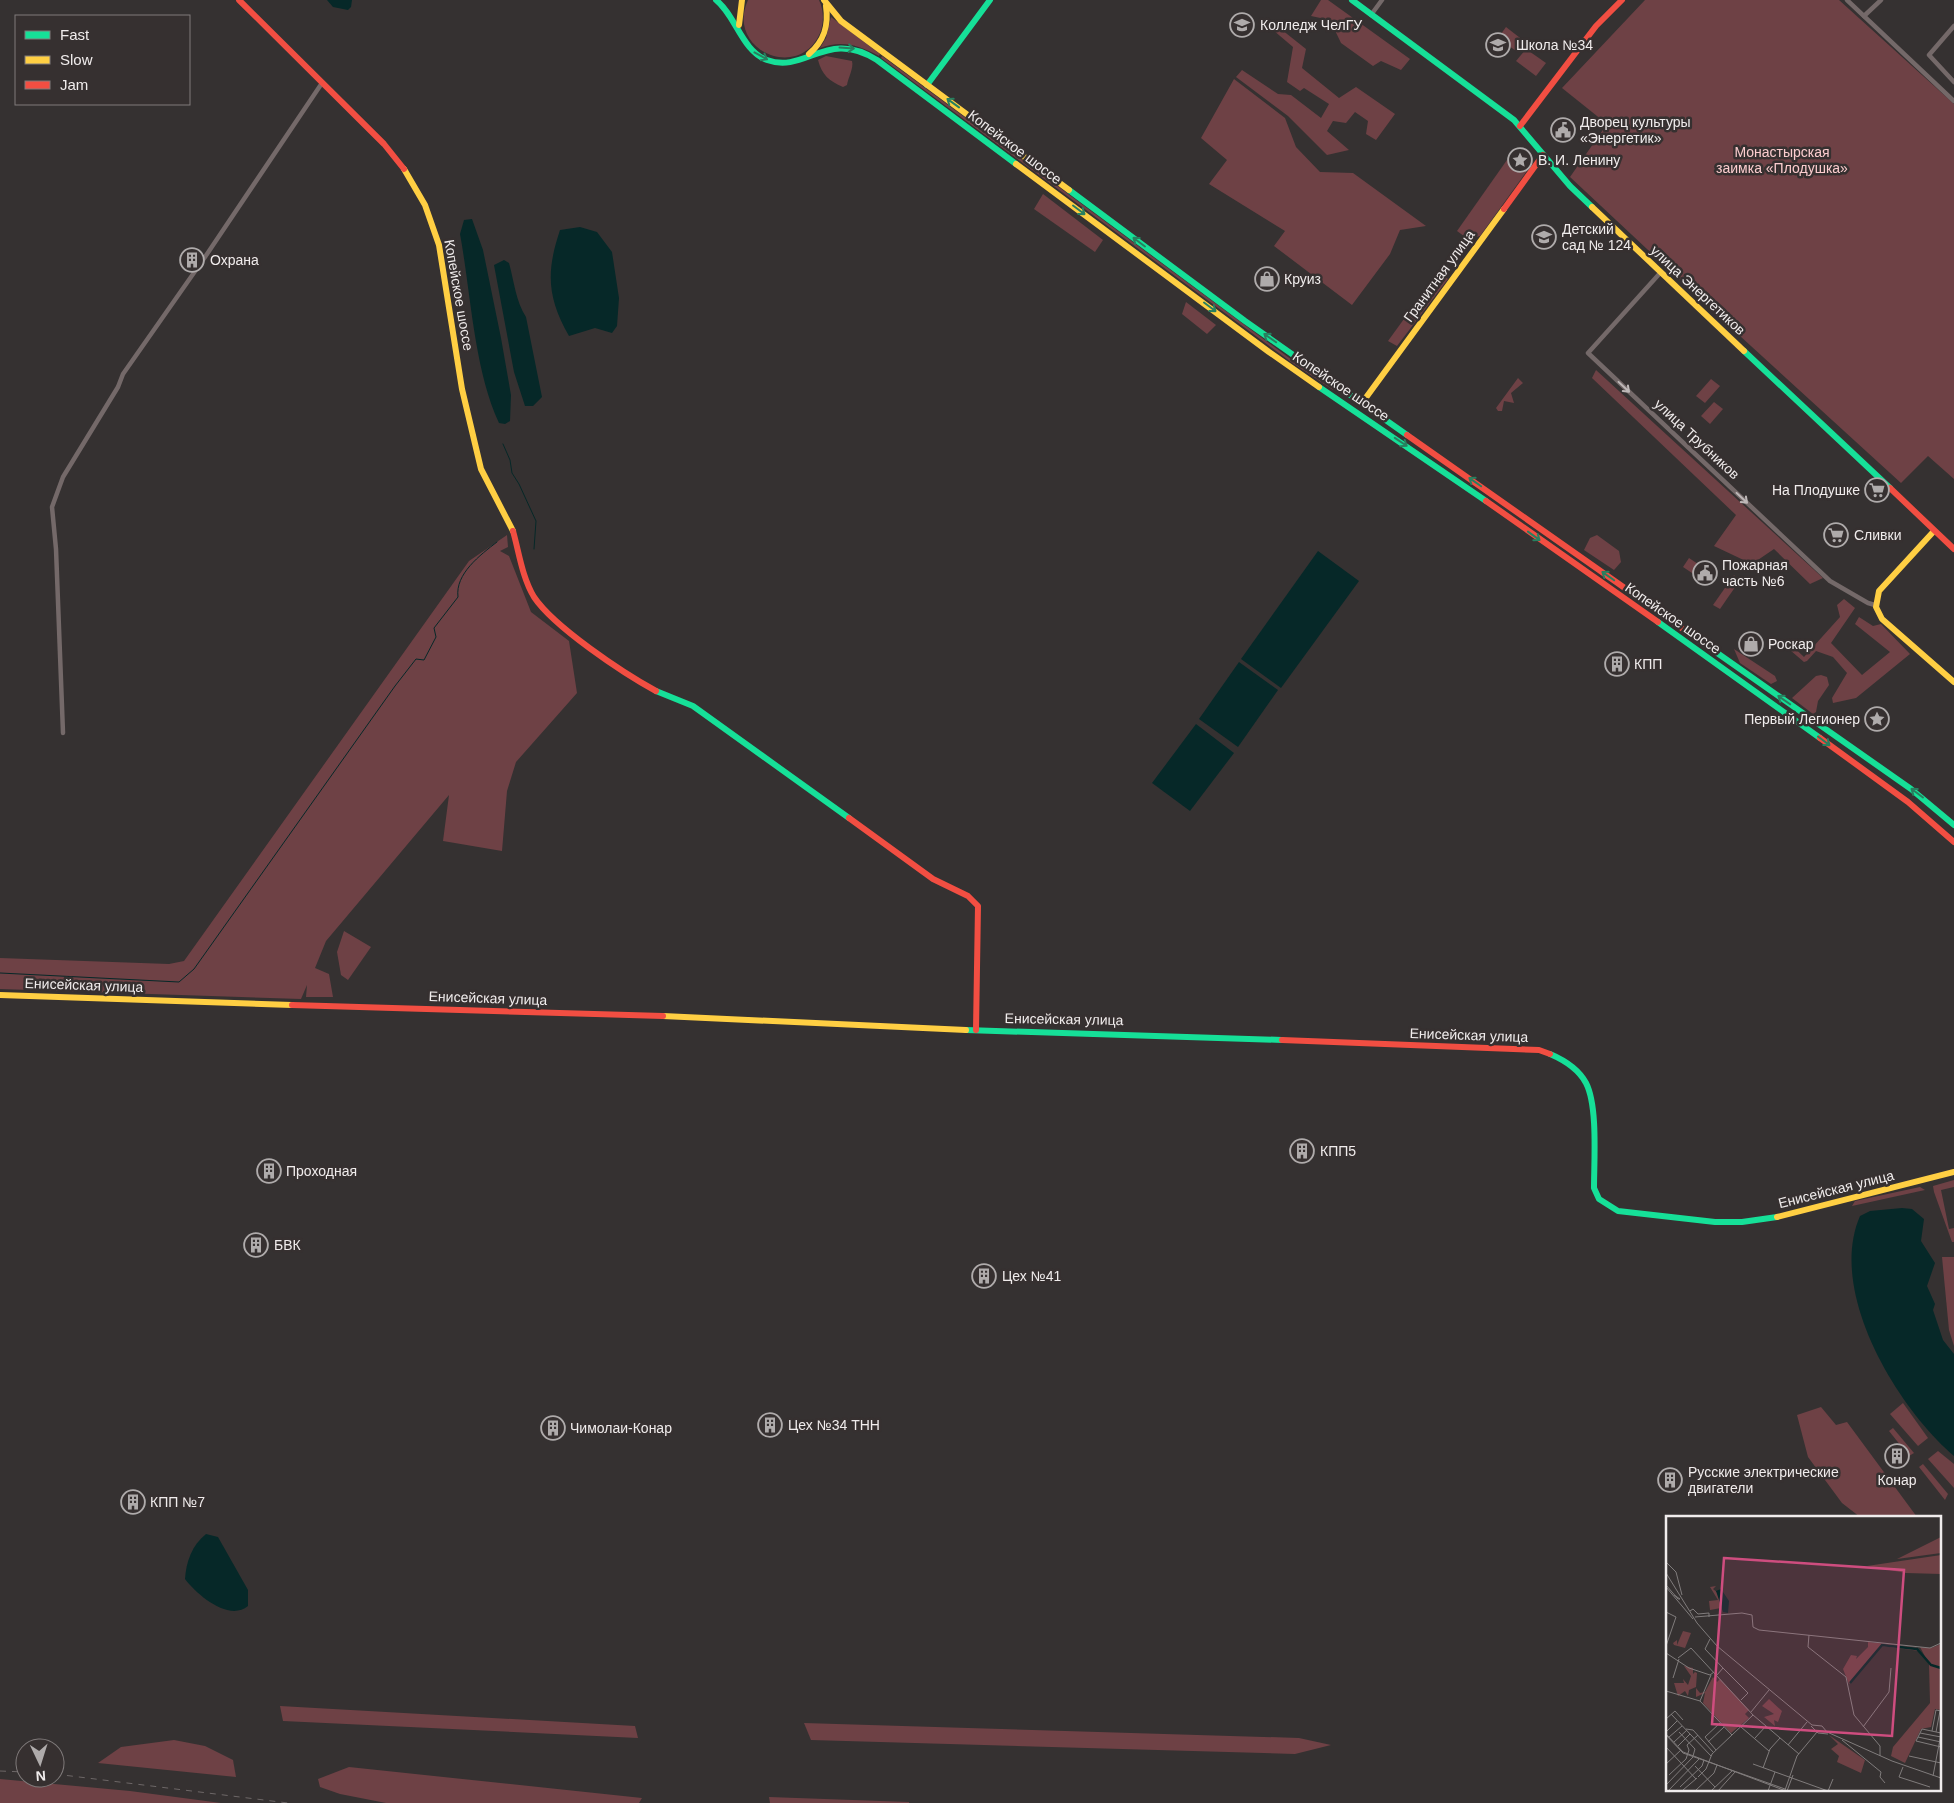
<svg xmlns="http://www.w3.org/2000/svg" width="1954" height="1803" font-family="Arial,sans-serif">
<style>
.green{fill:#6e4145}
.water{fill:#062828}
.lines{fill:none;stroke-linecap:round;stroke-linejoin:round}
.stream{stroke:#062828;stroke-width:1}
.street{stroke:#746969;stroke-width:4.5}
.fast{stroke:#16e098;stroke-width:6}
.slow{stroke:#ffcf43;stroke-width:6}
.jam{stroke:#f24e42;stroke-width:6}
.rail{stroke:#6d6767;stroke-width:1;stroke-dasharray:6 6;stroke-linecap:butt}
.oneway{stroke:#287f5f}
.oneway2{stroke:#beb8b8}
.labels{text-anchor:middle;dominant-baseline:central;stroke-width:5;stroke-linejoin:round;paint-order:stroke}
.poi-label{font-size:14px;fill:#f0ecec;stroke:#363030;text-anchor:start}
.street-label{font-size:14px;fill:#f0ecec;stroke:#363030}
.park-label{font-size:14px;fill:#fbccce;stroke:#363030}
.inset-river{fill:none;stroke:#062828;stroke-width:2.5}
.inset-road{fill:none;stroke:#807c7c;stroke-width:1}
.view{fill:#ce4d7f;fill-opacity:0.15;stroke:#ce4d7f;stroke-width:2.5}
.inset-edge{fill:none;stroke:#f0ecec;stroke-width:2.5}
</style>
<rect width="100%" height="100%" fill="#353131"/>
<g class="green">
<path d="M748,0H819C824,11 824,22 820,33C799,82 725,50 748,0Z"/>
<polygon points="1321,0 1328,0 1410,59 1401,70 1381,61 1373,66 1341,43 1330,20 1311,16"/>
<polygon points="1645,0 1839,0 1954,104 1954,479 1928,456 1901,483 1740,336 1570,177 1607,124 1562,88"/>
<path d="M831,17L880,54L879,56C858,45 842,40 820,48L826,38Z"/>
<polygon points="1277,26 1306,49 1302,68 1339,98 1356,87 1395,114 1376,140 1366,134 1368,121 1355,112 1346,123 1333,121 1327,131 1349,150 1327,155 1288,116 1236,77 1242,70 1278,94 1291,95 1321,118 1329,104 1304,88 1300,91 1287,82 1293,47 1273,30"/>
<polygon points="1506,27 1524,41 1516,51 1498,38"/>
<polygon points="1526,49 1546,63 1536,76 1516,61"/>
<path d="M826,56L852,61C854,68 848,78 847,85L843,87C829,81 822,75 818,60Z"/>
<polygon points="882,56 1292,360 1334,389 1333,390 1291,362 881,58"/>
<polygon points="1234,79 1285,118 1296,147 1320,172 1353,173 1426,226 1400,230 1390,254 1352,305 1274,246 1285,231 1209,184 1227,160 1201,138"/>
<polygon points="1514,150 1532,164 1480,236 1468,239 1457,231"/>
<polygon points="1043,194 1103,240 1095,252 1034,209"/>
<polygon points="1438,272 1448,279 1397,346 1388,341"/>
<polygon points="1186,302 1216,325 1207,334 1182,314"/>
<polygon points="1596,370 1823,578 1810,584 1774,549 1752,564 1714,546 1736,515 1592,378"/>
<polygon points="1518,378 1523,383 1511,393 1514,403 1504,401 1502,411 1498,411 1496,408"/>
<polygon points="1711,379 1720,386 1705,403 1696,396"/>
<polygon points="1714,402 1723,409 1710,424 1701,416"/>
<polygon points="507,535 508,547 500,551 509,556 531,612 569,641 577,693 516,762 507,791 502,851 443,841 449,795 326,941 315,968 329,974 333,997 306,997 307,985 301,999 0,989 0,958 169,964 184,961 469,561"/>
<polygon points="1597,535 1619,551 1621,562 1614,570 1584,550 1590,538"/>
<polygon points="1689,558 1704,568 1698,577 1683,567"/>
<polygon points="1734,575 1740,580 1720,609 1713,605"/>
<polygon points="1844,599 1855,608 1831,643 1862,675 1890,652 1855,624 1859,617 1873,626 1881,624 1910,654 1856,698 1833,703 1832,698 1847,673 1833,657 1816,651 1807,661 1804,662 1783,644 1786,640 1804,657 1840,617 1837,605"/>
<polygon points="1734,649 1775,676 1777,681 1771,684 1740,663"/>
<polygon points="1821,675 1827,677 1829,685 1818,701 1816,712 1813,714 1792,698 1816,676"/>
<polygon points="344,931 371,947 348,980 341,975 337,952"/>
<polygon points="1954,1180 1954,1187 1941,1190 1949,1229 1954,1228 1954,1242 1952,1242 1934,1192 1933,1186"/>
<polygon points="1920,1187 1925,1190 1852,1206 1855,1201"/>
<polygon points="1942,1257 1954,1257 1954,1346 1949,1330"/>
<polygon points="1903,1403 1928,1438 1918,1446 1890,1414"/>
<polygon points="1821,1407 1836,1425 1847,1422 1917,1517 1860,1517 1842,1503 1808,1457 1797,1415"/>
<polygon points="1893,1428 1914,1453 1909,1456 1889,1431"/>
<polygon points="1938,1451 1954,1464 1954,1488 1928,1459"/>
<polygon points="1923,1464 1948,1494 1945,1500 1919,1467"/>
<polygon points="280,1706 635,1726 638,1738 283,1721"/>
<polygon points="804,1723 1299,1738 1331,1745 1295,1754 811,1740"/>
<polygon points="174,1740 205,1746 233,1760 236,1777 98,1763 121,1747"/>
<polygon points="349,1767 642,1798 639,1803 386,1803 340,1794 320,1787 318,1779"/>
<polygon points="0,1779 130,1791 221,1803 0,1803"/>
<polygon points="769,1797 909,1802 909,1803 770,1803"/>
</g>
<g class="water">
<polygon points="327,0 352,0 351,7 348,10 333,7"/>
<path d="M472,219L483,250L501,338L511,395L510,421L505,424L499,423C474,369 471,294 460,234L464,220Z"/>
<path d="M580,227L597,232L612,252L619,298L617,326L612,333L595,328L569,336C547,297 546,272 560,230Z"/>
<path d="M504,260L509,263C514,281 516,302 526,317L542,397L533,406H525L514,372L494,265Z"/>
<polygon points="1318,551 1359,581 1281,688 1241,659"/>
<polygon points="1239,662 1278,690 1238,747 1199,719"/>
<polygon points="1196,724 1234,753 1190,811 1152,783"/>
<path d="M1902,1208L1912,1209L1924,1219L1921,1241L1935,1263L1927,1286L1935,1304L1933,1310L1943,1340L1954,1354V1456C1897,1407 1827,1292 1860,1216L1870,1211Z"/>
<path d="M206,1534L218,1537L248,1590V1606C229,1622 197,1595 185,1579C186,1562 192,1545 206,1534Z"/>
</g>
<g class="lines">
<g class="stream">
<polyline points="503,444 510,460 512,473 519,484 536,521 534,549"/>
<path d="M0,973L179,982L194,969L395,686L416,659L424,660L436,637L434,628L458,597C455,574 480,555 497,542"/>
</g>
<g class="street">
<polyline points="1847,0 1954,101"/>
<polyline points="1371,15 1382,0"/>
<polyline points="1864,16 1881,0"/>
<polyline points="1954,26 1929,55 1954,82"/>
<polyline points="1661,272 1588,353 1830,581 1868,603 1875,605"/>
<polyline points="63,733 56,549 52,507 63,477 118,387 123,374 205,257 322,83"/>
</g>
<g class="fast">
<path d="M716,0C736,16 742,51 767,60C806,74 827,28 877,60L1016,164"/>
<polyline points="1352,0 1514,120 1570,186 1592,207"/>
<polyline points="927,85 990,0"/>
<polyline points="1069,190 1245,321 1407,435"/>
<polyline points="1744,351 1890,488"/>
<polyline points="1319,387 1486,501"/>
<polyline points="1658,622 1820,738"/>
<polyline points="1693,636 1911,789 1954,825"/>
<polyline points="656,691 693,706 849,818"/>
<polyline points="966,1030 1282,1040"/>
<path d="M1550,1054C1564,1060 1578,1068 1586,1083C1598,1106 1594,1161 1594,1188L1599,1199L1618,1211L1715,1222H1742L1777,1217"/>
</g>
<g class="slow">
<polyline points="824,0 841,21 1069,190"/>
<polyline points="739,25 742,0"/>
<path d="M809,54C824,41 829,26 826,6"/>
<polyline points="1016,164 1269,352 1319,387"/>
<polyline points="404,169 425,205 439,245 462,389 481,469 513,531"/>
<polyline points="1592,207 1744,351"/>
<polyline points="1362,403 1504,209"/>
<polyline points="1934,531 1879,591 1876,607 1882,619 1954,682"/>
<polyline points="0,995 292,1005"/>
<polyline points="663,1016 966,1030"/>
<polyline points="1777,1217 1954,1172"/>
</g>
<g class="jam">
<polyline points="239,0 384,144 404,169"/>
<polyline points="1520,126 1596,26 1622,0"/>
<polyline points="1504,209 1543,155"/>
<polyline points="1407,435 1693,636"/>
<polyline points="1890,488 1954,549"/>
<polyline points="1486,501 1658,622"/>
<path d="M513,531C519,552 522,577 534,597C554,627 623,673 656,691"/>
<polyline points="1820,738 1908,802 1954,842"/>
<polyline points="849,818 933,879 968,896 978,906 976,1030"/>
<polyline points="292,1005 663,1016"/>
<polyline points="1282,1040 1539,1050 1550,1054"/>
</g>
<g class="rail">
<polyline points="0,1771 25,1772"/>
<polyline points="55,1774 288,1803"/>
</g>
</g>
<defs><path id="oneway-shaft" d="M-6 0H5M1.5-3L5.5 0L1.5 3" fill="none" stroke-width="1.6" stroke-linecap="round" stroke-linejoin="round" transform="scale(1.25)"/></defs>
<g class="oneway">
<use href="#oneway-shaft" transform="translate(847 48) rotate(4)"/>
<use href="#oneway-shaft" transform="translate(761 56) rotate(29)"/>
<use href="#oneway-shaft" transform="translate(953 103) rotate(-144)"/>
<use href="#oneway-shaft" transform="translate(1079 210) rotate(37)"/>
<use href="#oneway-shaft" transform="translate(1139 242) rotate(-143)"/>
<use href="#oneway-shaft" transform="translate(1210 307) rotate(37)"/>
<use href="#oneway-shaft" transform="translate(1270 338) rotate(-145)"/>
<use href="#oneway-shaft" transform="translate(1401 442) rotate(34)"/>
<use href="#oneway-shaft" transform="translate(1475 482) rotate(-145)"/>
<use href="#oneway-shaft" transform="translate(1534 536) rotate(36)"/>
<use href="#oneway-shaft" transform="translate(1608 576) rotate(-145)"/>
<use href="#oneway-shaft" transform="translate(1784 700) rotate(-145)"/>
<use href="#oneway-shaft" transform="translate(1824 741) rotate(37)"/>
<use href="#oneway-shaft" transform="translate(1917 793) rotate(-143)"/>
</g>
<g class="oneway2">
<use href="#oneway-shaft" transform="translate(1624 387) rotate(43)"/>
<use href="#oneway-shaft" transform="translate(1742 498) rotate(43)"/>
</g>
<defs>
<g id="university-ring" transform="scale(1.25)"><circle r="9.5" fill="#363030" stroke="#afabab" stroke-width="1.5"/><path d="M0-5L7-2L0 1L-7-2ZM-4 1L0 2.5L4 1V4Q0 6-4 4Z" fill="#afabab"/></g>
<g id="school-ring" transform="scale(1.25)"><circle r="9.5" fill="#363030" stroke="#afabab" stroke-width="1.5"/><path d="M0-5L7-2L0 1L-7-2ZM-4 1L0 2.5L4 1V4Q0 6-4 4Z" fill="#afabab"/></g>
<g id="civic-ring" transform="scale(1.25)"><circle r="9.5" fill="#363030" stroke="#afabab" stroke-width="1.5"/><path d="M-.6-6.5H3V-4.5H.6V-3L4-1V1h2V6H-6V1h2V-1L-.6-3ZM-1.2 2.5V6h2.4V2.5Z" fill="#afabab"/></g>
<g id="sight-ring" transform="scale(1.25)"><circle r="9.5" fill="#363030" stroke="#afabab" stroke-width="1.5"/><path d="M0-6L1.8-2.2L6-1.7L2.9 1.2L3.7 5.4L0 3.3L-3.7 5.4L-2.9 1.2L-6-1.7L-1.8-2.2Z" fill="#afabab"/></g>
<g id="building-ring" transform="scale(1.25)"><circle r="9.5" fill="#363030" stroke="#afabab" stroke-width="1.5"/><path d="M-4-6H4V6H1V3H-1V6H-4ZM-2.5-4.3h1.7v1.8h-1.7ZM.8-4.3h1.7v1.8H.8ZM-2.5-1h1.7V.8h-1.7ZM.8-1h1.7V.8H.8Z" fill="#afabab"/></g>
<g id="shop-ring" transform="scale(1.25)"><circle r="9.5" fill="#363030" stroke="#afabab" stroke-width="1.5"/><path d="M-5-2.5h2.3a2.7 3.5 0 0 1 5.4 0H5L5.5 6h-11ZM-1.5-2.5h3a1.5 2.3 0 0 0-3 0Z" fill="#afabab"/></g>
<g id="supermarket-ring" transform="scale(1.25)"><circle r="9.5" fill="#363030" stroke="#afabab" stroke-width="1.5"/><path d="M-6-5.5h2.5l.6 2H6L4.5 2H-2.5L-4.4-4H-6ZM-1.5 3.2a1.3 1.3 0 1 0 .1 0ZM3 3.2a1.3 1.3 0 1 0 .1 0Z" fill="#afabab"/></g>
</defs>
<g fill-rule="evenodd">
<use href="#university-ring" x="1242" y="25"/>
<use href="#school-ring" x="1498" y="45"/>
<use href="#civic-ring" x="1563" y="130"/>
<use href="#sight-ring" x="1520" y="160"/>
<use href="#school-ring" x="1544" y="237"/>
<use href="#building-ring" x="192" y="260"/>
<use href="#shop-ring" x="1267" y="279"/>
<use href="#supermarket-ring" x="1877" y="490"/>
<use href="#supermarket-ring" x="1836" y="535"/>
<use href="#civic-ring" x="1705" y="573"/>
<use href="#shop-ring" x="1751" y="644"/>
<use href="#building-ring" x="1617" y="664"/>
<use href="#sight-ring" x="1877" y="719"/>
<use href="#building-ring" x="1302" y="1151"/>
<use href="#building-ring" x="269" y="1171"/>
<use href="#building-ring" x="256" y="1245"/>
<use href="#building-ring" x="984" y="1276"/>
<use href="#building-ring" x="770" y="1425"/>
<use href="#building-ring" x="553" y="1428"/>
<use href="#building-ring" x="1897" y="1456"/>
<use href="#building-ring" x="1670" y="1480"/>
<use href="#building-ring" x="133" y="1502"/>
</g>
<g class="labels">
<g class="poi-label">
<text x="1260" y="25">Колледж ЧелГУ</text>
<text x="1516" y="45">Школа №34</text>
<text x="1580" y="122">Дворец культуры<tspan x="1580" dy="16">«Энергетик»</tspan></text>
<text x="1538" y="160">В. И. Ленину</text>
<text x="1562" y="229">Детский<tspan x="1562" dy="16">сад № 124</tspan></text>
<text x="210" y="260">Охрана</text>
<text x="1284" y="279">Круиз</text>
<text x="1860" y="490" text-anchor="end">На Плодушке</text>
<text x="1854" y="535">Сливки</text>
<text x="1722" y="565">Пожарная<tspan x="1722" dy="16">часть №6</tspan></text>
<text x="1768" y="644">Роскар</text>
<text x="1634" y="664">КПП</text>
<text x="1860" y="719" text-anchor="end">Первый Легионер</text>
<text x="1320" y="1151">КПП5</text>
<text x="286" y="1171">Проходная</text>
<text x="274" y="1245">БВК</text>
<text x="1002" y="1276">Цех №41</text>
<text x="788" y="1425">Цех №34 ТНН</text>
<text x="570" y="1428">Чимолаи-Конар</text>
<text x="1688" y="1472">Русские электрические<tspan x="1688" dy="16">двигатели</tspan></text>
<text x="1897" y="1480" text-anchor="middle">Конар</text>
<text x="150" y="1502">КПП №7</text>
</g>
<g class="street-label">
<text transform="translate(1015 147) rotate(37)">Копейское шоссе</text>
<text transform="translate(1439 276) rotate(-54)">Гранитная улица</text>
<text transform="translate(1698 290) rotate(43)">улица Энергетиков</text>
<text transform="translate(459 295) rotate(80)">Копейское шоссе</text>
<text transform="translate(1341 386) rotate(34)">Копейское шоссе</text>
<text transform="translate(1697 439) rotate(43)">улица Трубников</text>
<text transform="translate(1673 618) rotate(35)">Копейское шоссе</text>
<text transform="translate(84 985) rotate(2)">Енисейская улица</text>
<text transform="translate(488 998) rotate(2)">Енисейская улица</text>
<text transform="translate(1064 1019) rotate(1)">Енисейская улица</text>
<text transform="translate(1469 1035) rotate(2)">Енисейская улица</text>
<text transform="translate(1836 1189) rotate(-14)">Енисейская улица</text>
</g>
<g class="park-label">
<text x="1782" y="152">Монастырская<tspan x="1782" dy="16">заимка «Плодушка»</tspan></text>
</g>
</g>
<g transform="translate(1666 1516)">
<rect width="275" height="275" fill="#353131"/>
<path d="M275,21V37L231,43ZM275,39V58L240,57L201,50ZM50,70L47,73L53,78L55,92L44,94L43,85L52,84L44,71ZM17,115L25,117L19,132L8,129L7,127L11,124V129ZM202,126L250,131L254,135L215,130L183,168L177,153L185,139L191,140L190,143L202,131ZM275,128V194L269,193L265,211L255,213L239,247L225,240L227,231L264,187L263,148L254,131L265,132ZM18,150L27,152V158L29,156L31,157L30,171L23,174L22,180L19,175L12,180L8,167H18L17,163L22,169L25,160ZM47,161L51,166L54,163L83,194L79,198L83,202L65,217L37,187L39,177L30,181V172L34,177L39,176ZM103,183L116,195L112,206L104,202L108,204L109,210L98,201L108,198L96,190ZM163,219L199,244L195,257L171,246L173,240L165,233L172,228Z" fill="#6e4145"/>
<path d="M55,73L63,85L62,97L57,96L50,75Z" fill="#062828"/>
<path class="inset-river" d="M184,167L216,129L251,133L265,149L275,152"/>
<path class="inset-road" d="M0,46L10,56L16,79M0,57L31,107L51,130L146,209L156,210L161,216L226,245L275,262M0,69L12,83H14L8,79M0,71L27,103M24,95L27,93L32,98L43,97V101M0,96L10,101L0,130M29,101L76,97L86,99L87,111L93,114L264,132L275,127M143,119L142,131L180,161L188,199L214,230V240M44,123L39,133L57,152L51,159M0,137L23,152L44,159L48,156M12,142L25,132L87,199L133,238M57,152L82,177L75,184M7,162L13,143M0,175L34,185L66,219M34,185L45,159M85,196L103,174M5,198L45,240M0,203L9,195L17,204M145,210L152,217L162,218M75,211L103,235M197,211L223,176L225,152M20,213L27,214L47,236M266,215L270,194L275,195M0,216L11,205M13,216L29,233L27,240M270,216L274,195M254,217L275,221M275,217L256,213L250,225L275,231M0,218L17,236L120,275M0,219L17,237L119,273M3,221L16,210M252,221L275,226M89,222L100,210M176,224L215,256L214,261L219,267M8,226L21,214M42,226L58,211M122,229L141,206M12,230L24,218M0,231L30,263M50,234L39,221L54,207M243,240L275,247M0,248L15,234M87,248L162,275L167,263M29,250L49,271M237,251L233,261L264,271M97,252L104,233L114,222M3,259L20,243L23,234L21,229L32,219M267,260L275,218M32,261L40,253L46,238L87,199M0,269L27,241M14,271L36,250L38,244M17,274L31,262M119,274L131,240L151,216M2,275L33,243M29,275L48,257L51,249M45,275L67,254M52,275L69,256M102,275L109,256M121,275L127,259"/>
<path class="view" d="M58,42L238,54L226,220L46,208Z"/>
<rect width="275" height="275" class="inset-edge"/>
</g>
<rect x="15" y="15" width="175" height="90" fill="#363030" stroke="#807b7b"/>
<rect x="25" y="31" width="25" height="8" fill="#16e098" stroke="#807b7b"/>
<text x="60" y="40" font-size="15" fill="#f0ecec">Fast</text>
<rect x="25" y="56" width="25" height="8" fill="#ffcf43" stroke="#807b7b"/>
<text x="60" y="65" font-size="15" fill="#f0ecec">Slow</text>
<rect x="25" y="81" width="25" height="8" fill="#f24e42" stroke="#807b7b"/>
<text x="60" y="90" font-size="15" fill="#f0ecec">Jam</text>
<g transform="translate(40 1763) rotate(176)"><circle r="24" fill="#363030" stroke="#807b7b"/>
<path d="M0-4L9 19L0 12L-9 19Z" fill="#afabab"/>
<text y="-8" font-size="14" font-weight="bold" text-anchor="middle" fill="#f0ecec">N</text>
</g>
</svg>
